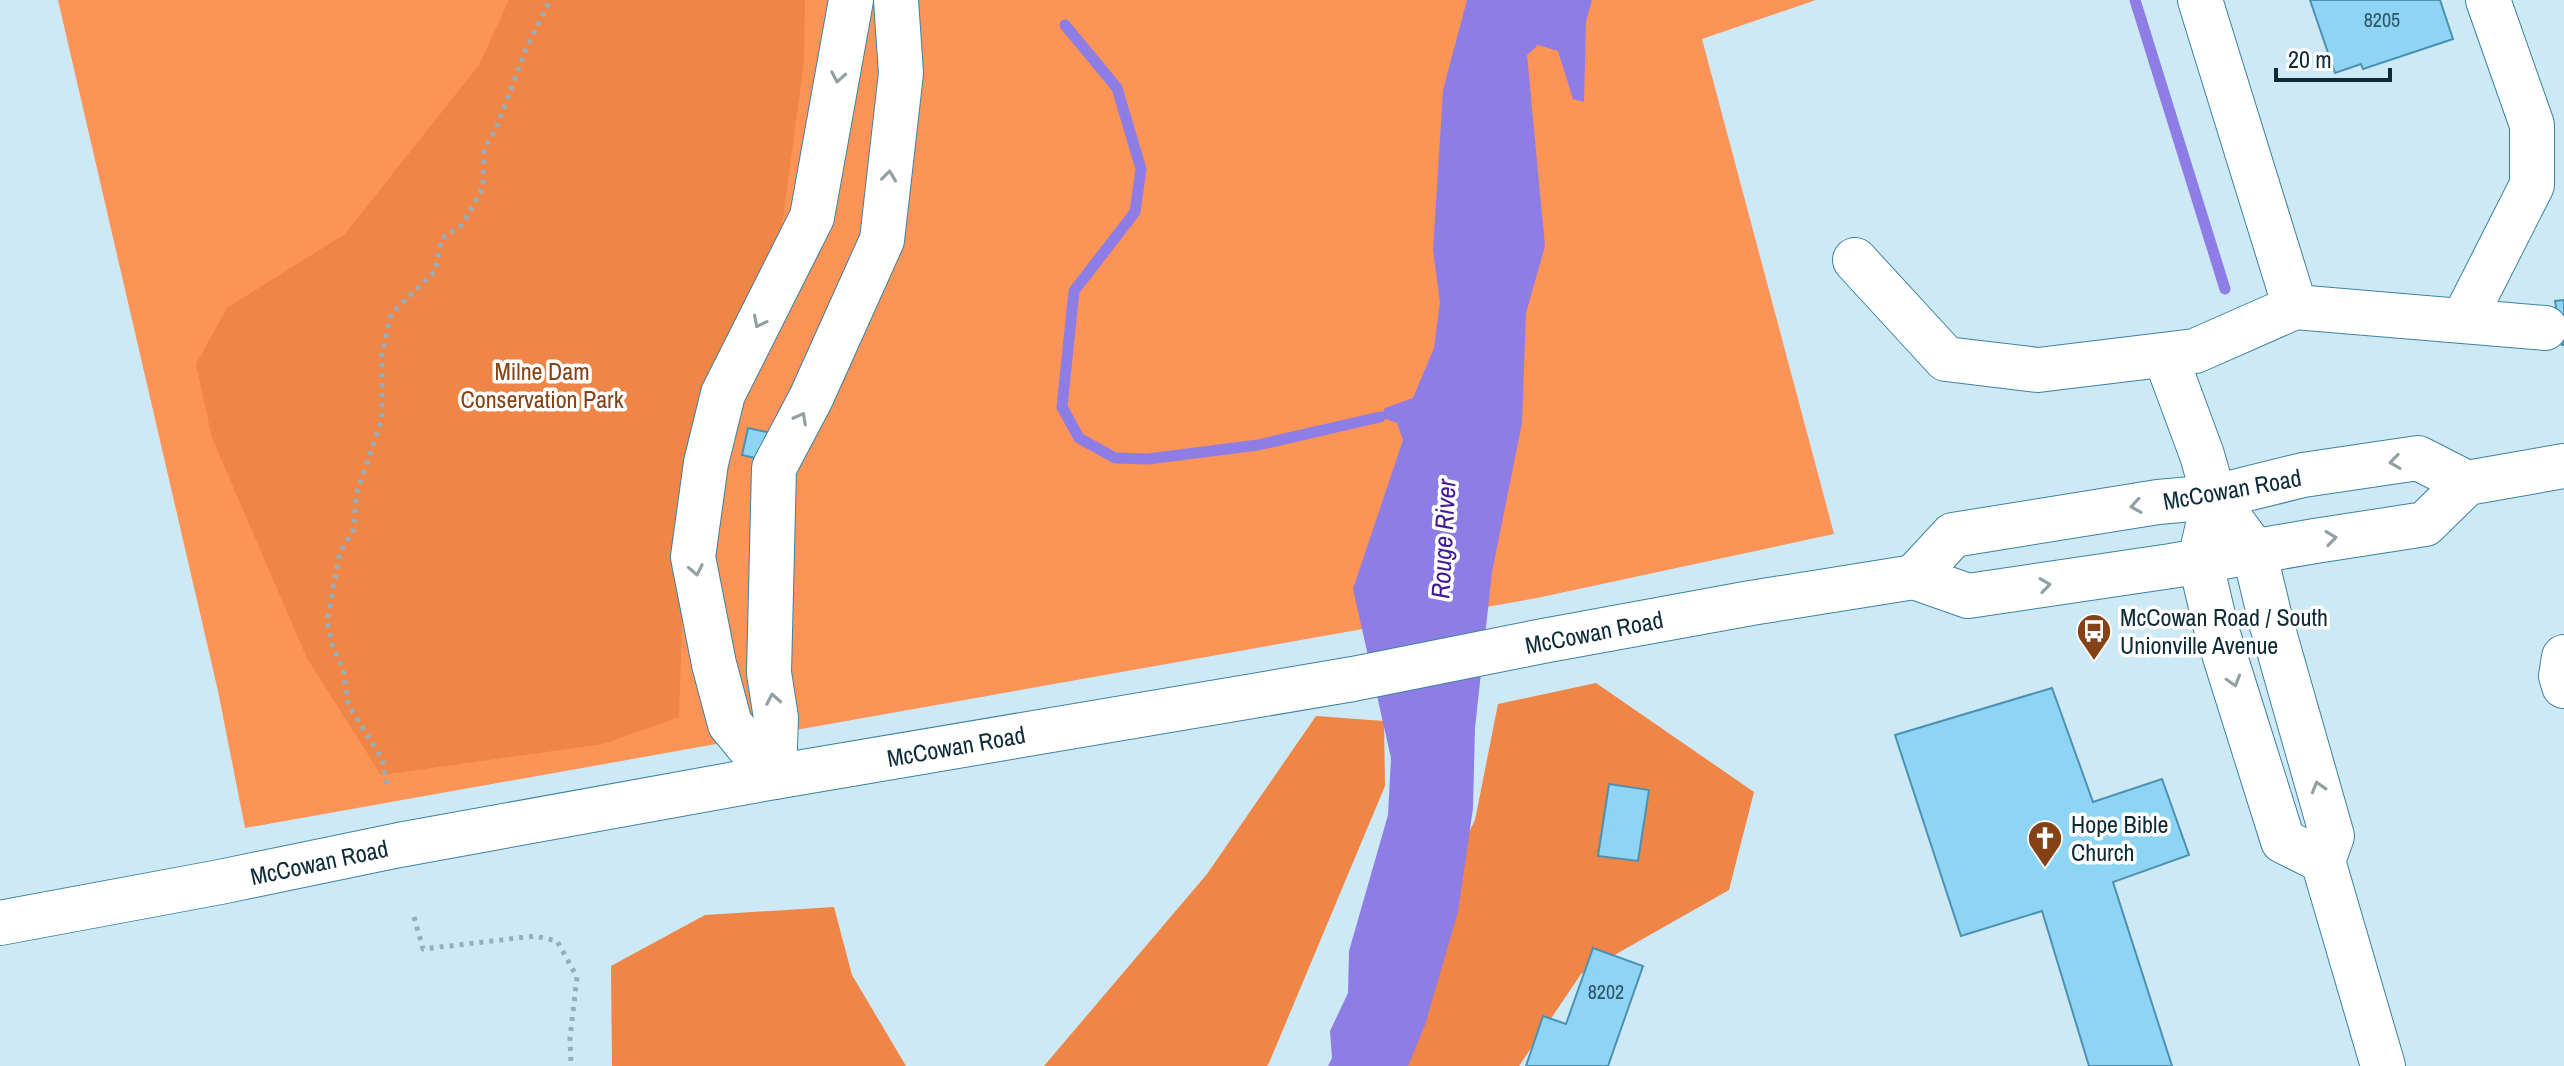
<svg xmlns="http://www.w3.org/2000/svg" width="2564" height="1066" font-family="'Archivo Narrow',sans-serif">
<style>
.green{fill:#fc9357}
.forest{fill:#ef8546}
.water{fill:#8e7de4}
.lines{fill:none;stroke-linecap:round;stroke-linejoin:round}
.stream{stroke:#8e7de4;stroke-width:11}
.building{fill:#8ed4f5;stroke:#4c91b0;stroke-width:2}
.minor-casing{stroke:#3c82a0;stroke-width:46}
.major-casing{stroke:#3c82a0;stroke-width:46}
.path{stroke:#93afbc;stroke-width:5;stroke-dasharray:4 6;stroke-linecap:butt}
.minor{stroke:#fff;stroke-width:44}
.major{stroke:#fff;stroke-width:44}
.oneway{stroke:#92a0a5}
.labels{text-anchor:middle;dominant-baseline:central;stroke-width:7;stroke-linejoin:round;paint-order:stroke}
.number-label{font-size:20px;fill:#2d5566}
.park-label{font-size:24px;fill:#864115;stroke:#fff}
.street-label{font-size:24px;fill:#0d2b37;stroke:#fff}
.poi-label{font-size:24px;fill:#0d2b37;stroke:#fff;text-anchor:start}
.water-label{font-size:26px;font-style:italic;fill:#421994;stroke:#fff}
</style>
<rect width="100%" height="100%" fill="#cee9f6"/>
<polygon class="green" points="58,0 1816,0 1702,39 1834,534 1537,598 245,828 218,691"/>
<g class="forest">
<polygon points="509,0 805,0 804,61 778,256 687,459 679,717 603,744 381,775 307,658 212,438 196,364 227,308 345,234 479,65"/>
<polygon points="1596,683 1754,792 1729,890 1581,974 1519,1066 1362,1066 1393,984 1475,820 1498,704"/>
<polygon points="1316,716 1384,721 1385,786 1269,1063 1267,1066 1044,1066 1207,874"/>
<polygon points="834,907 852,975 906,1066 612,1066 611,966 705,915"/>
</g>
<polygon class="water" points="1467,0 1592,0 1586,21 1584,102 1573,99 1558,51 1538,45 1527,55 1545,246 1526,313 1522,423 1492,572 1475,728 1473,808 1458,912 1425,1025 1408,1066 1328,1066 1332,1058 1330,1031 1348,993 1349,951 1388,815 1391,758 1353,589 1403,440 1397,423 1380,417 1385,408 1413,398 1434,348 1440,302 1433,250 1443,90"/>
<g class="lines">
<g class="stream">
<polyline points="2135,0 2225,289"/>
<polyline points="1065,25 1117,88 1141,169 1135,212 1074,291 1062,407 1079,438 1115,458 1148,459 1258,445 1380,417"/>
</g>
</g>
<g class="building">
<polygon points="2310,0 2440,0 2453,39 2363,69 2361,64 2335,73"/>
<polygon points="2564,300 2564,345 2562,345 2555,301"/>
<polygon points="748,428 771,433 764,460 742,455"/>
<polygon points="2052,688 2093,802 2162,779 2189,855 2113,882 2172,1066 2089,1066 2042,911 1961,936 1895,735"/>
<polygon points="1609,784 1649,790 1638,861 1598,856"/>
<polygon points="1593,948 1643,966 1608,1066 1526,1066 1543,1016 1566,1024"/>
</g>
<g class="lines">
<g class="minor-casing">
<g id="minor">
<polyline points="2200,0 2295,307"/>
<polyline points="1855,260 1946,359 2038,370 2195,351 2295,307 2545,328"/>
<polyline points="2463,321 2532,185 2532,125 2488,0"/>
<polyline points="2165,355 2202,455 2214,497 2254,551 2271,622 2332,836 2323,861 2383,1066"/>
<polyline points="2208,525 2200,560 2216,628 2283,841 2323,861"/>
<polyline points="2564,657 2561,676 2564,686"/>
<polyline points="774,777 730,724 714,664 693,557 706,463 723,394 812,217 851,0"/>
<polyline points="774,777 776,718 769,673 774,468 811,398 882,240 901,73 896,0"/>
</g>
</g>
<g class="major-casing">
<g id="major">
<polyline points="1914,577 1953,535 2158,502 2214,497 2303,475 2418,458 2467,483"/>
<polyline points="0,923 220,882 399,845 774,777 1353,679 1543,641 1751,603 1914,577 1968,596 2171,566 2315,541 2425,524 2467,483 2564,466"/>
</g>
</g>
<g class="path">
<polyline points="387,784 382,759 348,704 343,668 333,649 327,621 340,552 354,529 356,495 382,419 382,354 391,314 435,271 442,238 462,225 483,188 484,149 495,131 526,49 550,0"/>
<polyline points="414,917 423,949 535,936 557,941 577,977 570,1038 571,1066"/>
</g>
<use href="#minor" class="minor"/>
<use href="#major" class="major"/>
</g>
<defs><path id="oneway-chevron" d="M-2-3.5L2.5 0L-2 3.5" fill="none" stroke-width="1.6" stroke-linecap="round" stroke-linejoin="round" transform="scale(2)"/></defs>
<g class="oneway">
<use href="#oneway-chevron" transform="translate(838 77) rotate(100)"/>
<use href="#oneway-chevron" transform="translate(889 176) rotate(-83)"/>
<use href="#oneway-chevron" transform="translate(759 322) rotate(117)"/>
<use href="#oneway-chevron" transform="translate(801 418) rotate(-62)"/>
<use href="#oneway-chevron" transform="translate(2395 462) rotate(172)"/>
<use href="#oneway-chevron" transform="translate(2136 506) rotate(171)"/>
<use href="#oneway-chevron" transform="translate(2331 538) rotate(-8)"/>
<use href="#oneway-chevron" transform="translate(696 570) rotate(79)"/>
<use href="#oneway-chevron" transform="translate(2045 585) rotate(-8)"/>
<use href="#oneway-chevron" transform="translate(2234 681) rotate(73)"/>
<use href="#oneway-chevron" transform="translate(773 699) rotate(-100)"/>
<use href="#oneway-chevron" transform="translate(2318 787) rotate(-106)"/>
</g>
<defs>
<g id="bus-pin" transform="scale(1.8)"><path d="M0 17L-7.5 6A9.5 9.5 0 1 1 7.5 6Z" fill="#864217" stroke="#fff"/><path d="M-5-6H5V4H4V6H2V4H-2V6H-4V4H-5ZM-3.5-4V0h7V-4ZM-3.5 1.2v1.5H-2V1.2ZM2 1.2v1.5H3.5V1.2Z" fill="#fff"/></g>
<g id="church-pin" transform="scale(1.8)"><path d="M0 17L-7.5 6A9.5 9.5 0 1 1 7.5 6Z" fill="#864217" stroke="#fff"/><path d="M-1.2-6h2.4v3.5h3.3v2.4h-3.3V6h-2.4V-.1h-3.3v-2.4h3.3Z" fill="#fff"/></g>
</defs>
<g fill-rule="evenodd">
<use href="#bus-pin" x="2094" y="631"/>
<use href="#church-pin" x="2045" y="838"/>
</g>
<g class="labels">
<g class="number-label">
<text x="2382" y="19">8205</text>
<text x="1606" y="991">8202</text>
</g>
<g class="park-label">
<text x="542" y="371">Milne Dam<tspan x="542" dy="28">Conservation Park</tspan></text>
</g>
<g class="street-label">
<text transform="translate(2232 489) rotate(-10)">McCowan Road</text>
<text transform="translate(1594 632) rotate(-11)">McCowan Road</text>
<text transform="translate(956 746) rotate(-10)">McCowan Road</text>
<text transform="translate(319 862) rotate(-12)">McCowan Road</text>
</g>
<g class="poi-label">
<text x="2120" y="617">McCowan Road / South<tspan x="2120" dy="28">Unionville Avenue</tspan></text>
<text x="2071" y="824">Hope Bible<tspan x="2071" dy="28">Church</tspan></text>
</g>
<g class="water-label">
<text transform="translate(1443 539) rotate(-87)">Rouge River</text>
</g>
</g>
<path d="M2276 68v12h114v-12" fill="none" stroke="#0d2b37" stroke-width="4"/>
<text x="2288" y="68" font-size="24" fill="#0d2b37" stroke="#ffffff" stroke-width="6" paint-order="stroke">20 m</text>
</svg>
